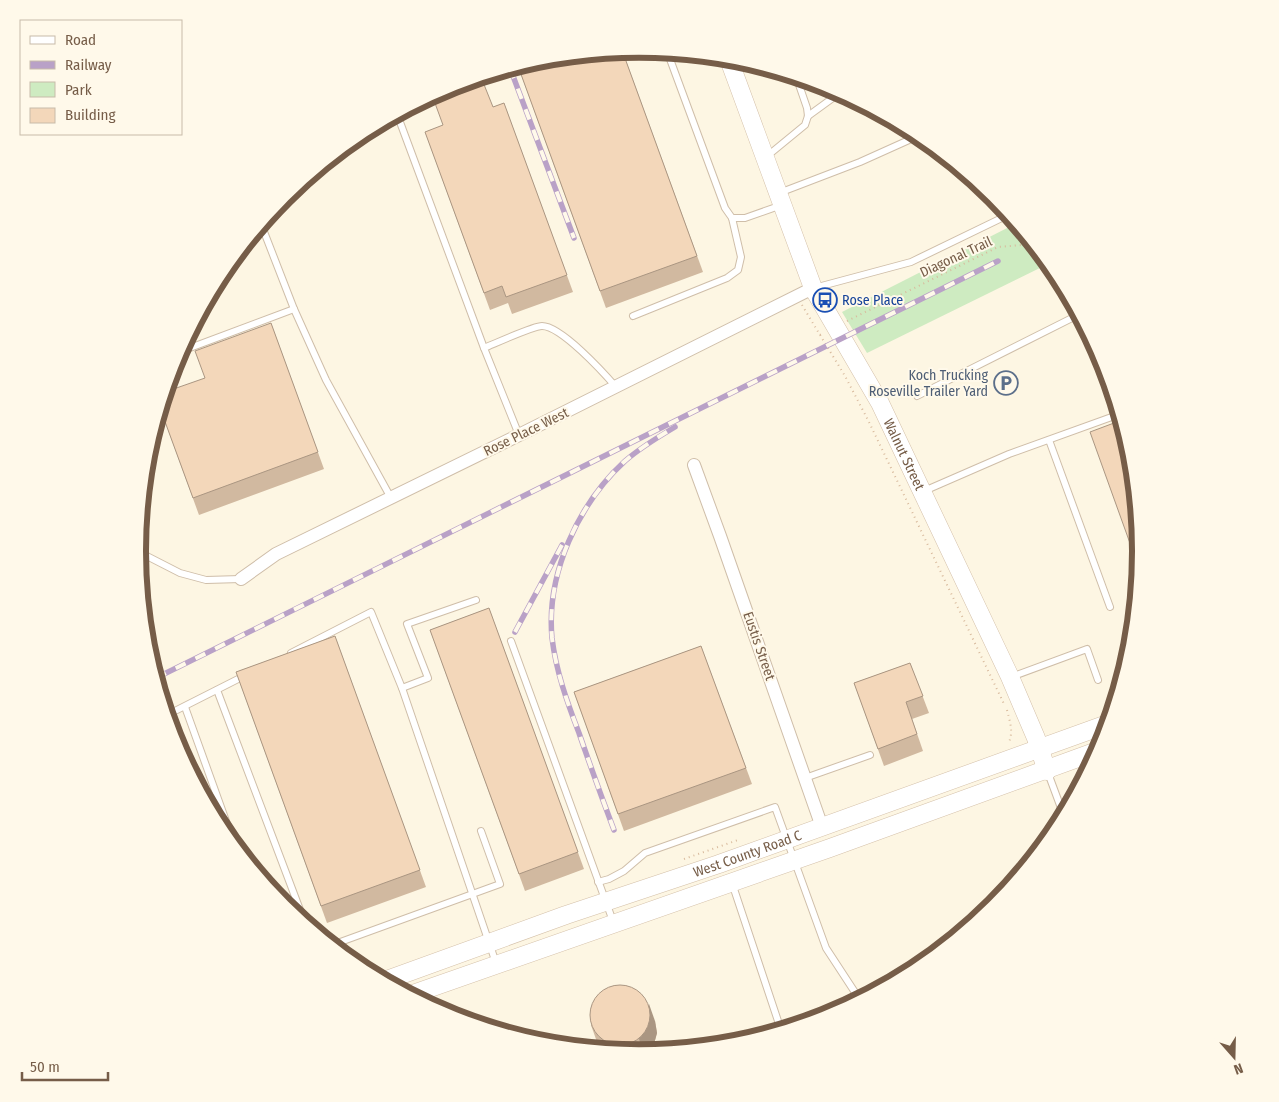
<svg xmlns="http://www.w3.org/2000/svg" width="1279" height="1102" font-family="'Fira Sans Condensed',sans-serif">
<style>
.green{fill:#ceebc1}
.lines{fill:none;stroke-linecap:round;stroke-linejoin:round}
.lane-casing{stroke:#cfbea9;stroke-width:8}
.street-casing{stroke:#cfbea9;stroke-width:14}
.secondary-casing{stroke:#d4c0a9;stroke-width:19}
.path{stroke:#d8ba9d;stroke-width:2;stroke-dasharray:1 4;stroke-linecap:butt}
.lane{stroke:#fff;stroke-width:6}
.street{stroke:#fff;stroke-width:12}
.secondary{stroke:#fff;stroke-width:18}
.rail-casing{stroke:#b9a1c7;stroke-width:5.5}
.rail{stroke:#fff9ea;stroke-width:4;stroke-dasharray:11;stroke-linecap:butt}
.wall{fill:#d1b9a0}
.shaded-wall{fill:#aa9682}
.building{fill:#f3d7ba;stroke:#aa9682}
.labels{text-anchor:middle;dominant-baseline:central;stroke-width:4;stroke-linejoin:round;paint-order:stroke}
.street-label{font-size:14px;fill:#765d48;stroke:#fff9ea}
.transit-label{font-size:14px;fill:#164399;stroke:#fff9ea;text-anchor:start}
.service-label{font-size:14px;fill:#4e5e75;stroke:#fff9ea;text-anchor:end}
.rim{fill:none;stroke:#765d48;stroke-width:6}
</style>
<rect width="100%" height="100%" fill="#fdf6e3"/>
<polygon class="green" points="1017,223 1050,263 867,353 842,312"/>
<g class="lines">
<g class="lane-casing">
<g id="lane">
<polyline points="667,51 725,208 732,218 745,218 782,205"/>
<polyline points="397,114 484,348"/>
<polyline points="808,116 841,92"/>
<polyline points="766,157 805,125 808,116 807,108 796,76"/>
<polyline points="779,193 860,162 920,135"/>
<polyline points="261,224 294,309 326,380 391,498"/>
<polyline points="814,288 911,262 1010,214"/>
<polyline points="633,316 727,278 738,270 741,257 732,218"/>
<polyline points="179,352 294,309"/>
<polyline points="917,396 1080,314"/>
<path d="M519,435L484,348C494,344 533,326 542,326C561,326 603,372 616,387"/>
<polyline points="1049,440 1110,607"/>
<polyline points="924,491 1009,454 1120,414"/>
<polyline points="137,551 180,573 206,580 241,579"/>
<polyline points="511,641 614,924"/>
<polyline points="291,653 371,612 402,688 496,963"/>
<polyline points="1011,677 1087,649 1098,680"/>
<polyline points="402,688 428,678 407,624 476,600"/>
<polyline points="217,690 305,923"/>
<polyline points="185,707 235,846"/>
<polyline points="167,715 246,675"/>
<polyline points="1048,773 1064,816"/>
<polyline points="805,778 870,755"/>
<polyline points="598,882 609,879 624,871 645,853 775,807 826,948 860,1000"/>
<polyline points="732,883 781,1030"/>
<polyline points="332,945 500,884 481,831"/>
</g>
</g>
<g class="street-casing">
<g id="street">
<polyline points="694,465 720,536 822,827"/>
<polyline points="241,579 276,554 517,436 813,288"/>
</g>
</g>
<g class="secondary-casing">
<g id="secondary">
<path id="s1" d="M728,57L813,288L880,403L1010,677L1036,738L1047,771"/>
<path id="s2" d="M384,981L566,915L719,864L1110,723"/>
<polyline points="410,995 830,848 1100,750"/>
</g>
</g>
<g class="path">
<polyline points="711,56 713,62"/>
<polyline points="802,305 820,335 823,333"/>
<polyline points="847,321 998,247 1022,245 1032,242"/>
<polyline points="820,335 845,376 869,422 1005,706"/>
<path d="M1007,710C1010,722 1014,733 1008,744"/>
<polyline points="684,859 738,840"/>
</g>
<use href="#lane" class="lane"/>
<use href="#street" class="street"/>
<use href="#secondary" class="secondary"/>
<g class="rail-casing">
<g id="rail">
<polyline points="510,68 574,238"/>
<polyline points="515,632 562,545"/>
<polyline points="156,678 998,261"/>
<path d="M614,830C602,798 590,765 579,733C567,702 556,671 552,638C546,574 578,504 625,461C640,448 658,437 675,427"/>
</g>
</g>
<use href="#rail" class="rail"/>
</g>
<g class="wall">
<polygon points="622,50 703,272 606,308 518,66"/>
<polygon points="504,103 573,292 512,314 508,303 490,310 425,132"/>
<polygon points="233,258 237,269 220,275 222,272"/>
<polygon points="271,323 324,469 199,515 160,408 205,378"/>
<polygon points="151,441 156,454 146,457 147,453"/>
<polygon points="489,608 584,869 525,891 430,630"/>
<polygon points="335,636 426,887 327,923 236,672"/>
<polygon points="701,646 752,784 624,831 574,692"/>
<polygon points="910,663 929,713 912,719 923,751 884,766 854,683"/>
<polygon points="655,1021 657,1033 654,1044 648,1052 639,1053 602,1050 597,1042 591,1025"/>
</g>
<polygon class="shaded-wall" points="649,1004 655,1021 657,1033 654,1044 648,1052 644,1053 639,1039"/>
<g class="building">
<polygon points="622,50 697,256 600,291 518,66 542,58"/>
<polygon points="481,77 493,107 504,103 567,275 506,297 502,286 484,293 425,132 443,125 432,95 448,87"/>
<polygon points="271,323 318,452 193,498 160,408 165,392 205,378 195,351"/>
<polygon points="1122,420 1132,453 1142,551 1140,571 1090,432"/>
<polygon points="489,608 578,852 519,874 430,630"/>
<polygon points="335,636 420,870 321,906 236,672"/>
<polygon points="701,646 746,768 618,814 574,692"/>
<polygon points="910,663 923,696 906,702 917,734 878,749 854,683"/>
<circle cx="620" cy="1015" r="30"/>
</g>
<defs>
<g id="bus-ring" transform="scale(1.25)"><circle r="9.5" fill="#fff9ea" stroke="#1a4fb4" stroke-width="1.5"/><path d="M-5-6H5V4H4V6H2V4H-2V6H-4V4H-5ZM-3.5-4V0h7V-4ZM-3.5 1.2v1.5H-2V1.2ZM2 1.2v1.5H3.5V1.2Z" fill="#1a4fb4"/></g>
<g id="parking-ring" transform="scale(1.25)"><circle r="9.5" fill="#fff9ea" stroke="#5c6f8a" stroke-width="1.5"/><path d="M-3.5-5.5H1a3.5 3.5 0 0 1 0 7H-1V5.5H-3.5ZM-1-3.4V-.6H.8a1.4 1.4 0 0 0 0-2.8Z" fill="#5c6f8a"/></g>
</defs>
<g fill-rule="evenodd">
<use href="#bus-ring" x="825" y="300"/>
<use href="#parking-ring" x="1006" y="383"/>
</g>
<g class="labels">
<g class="street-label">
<text transform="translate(956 257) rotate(-25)">Diagonal Trail</text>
<text transform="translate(526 432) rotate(-26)">Rose Place West</text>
<text stroke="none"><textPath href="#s1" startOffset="436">Walnut Street</textPath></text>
<text transform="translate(759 646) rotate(71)">Eustis Street</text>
<text stroke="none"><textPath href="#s2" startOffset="385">West County Road C</textPath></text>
</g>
<g class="transit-label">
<text x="842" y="300">Rose Place</text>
</g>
<g class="service-label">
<text x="988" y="375">Koch Trucking<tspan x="988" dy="16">Roseville Trailer Yard</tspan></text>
</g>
</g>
<path d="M0 0H1279V1102H0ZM146 551a493 493 0 1 1 986 0a493 493 0 1 1-986 0Z" fill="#fff9ea" fill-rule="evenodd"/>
<path class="rim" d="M146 551a493 493 0 1 1 986 0a493 493 0 1 1-986 0Z"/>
<rect x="20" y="20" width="162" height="115" fill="#fff9ea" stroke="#c8bba9"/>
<rect x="30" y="36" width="25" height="8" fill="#ffffff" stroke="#c8bba9"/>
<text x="65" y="45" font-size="15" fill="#765d48">Road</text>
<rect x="30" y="61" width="25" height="8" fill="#b9a1c7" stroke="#c8bba9"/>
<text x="65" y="70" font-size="15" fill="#765d48">Railway</text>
<rect x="30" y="82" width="25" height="15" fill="#ceebc1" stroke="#c8bba9"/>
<text x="65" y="95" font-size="15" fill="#765d48">Park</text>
<rect x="30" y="108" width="25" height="15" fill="#f3d7ba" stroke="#c8bba9"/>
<text x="65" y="120" font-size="15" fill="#765d48">Building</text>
<g transform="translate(1234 1057) rotate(160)" stroke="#fff9ea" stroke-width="4" paint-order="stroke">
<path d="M0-4L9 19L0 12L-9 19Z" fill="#765d48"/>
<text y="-8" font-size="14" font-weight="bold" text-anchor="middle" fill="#765d48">N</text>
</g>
<path d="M22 1072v8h86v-8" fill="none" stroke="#765d48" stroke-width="2.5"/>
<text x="30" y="1072" font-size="15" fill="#765d48" stroke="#fff9ea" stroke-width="4" paint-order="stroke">50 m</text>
</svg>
